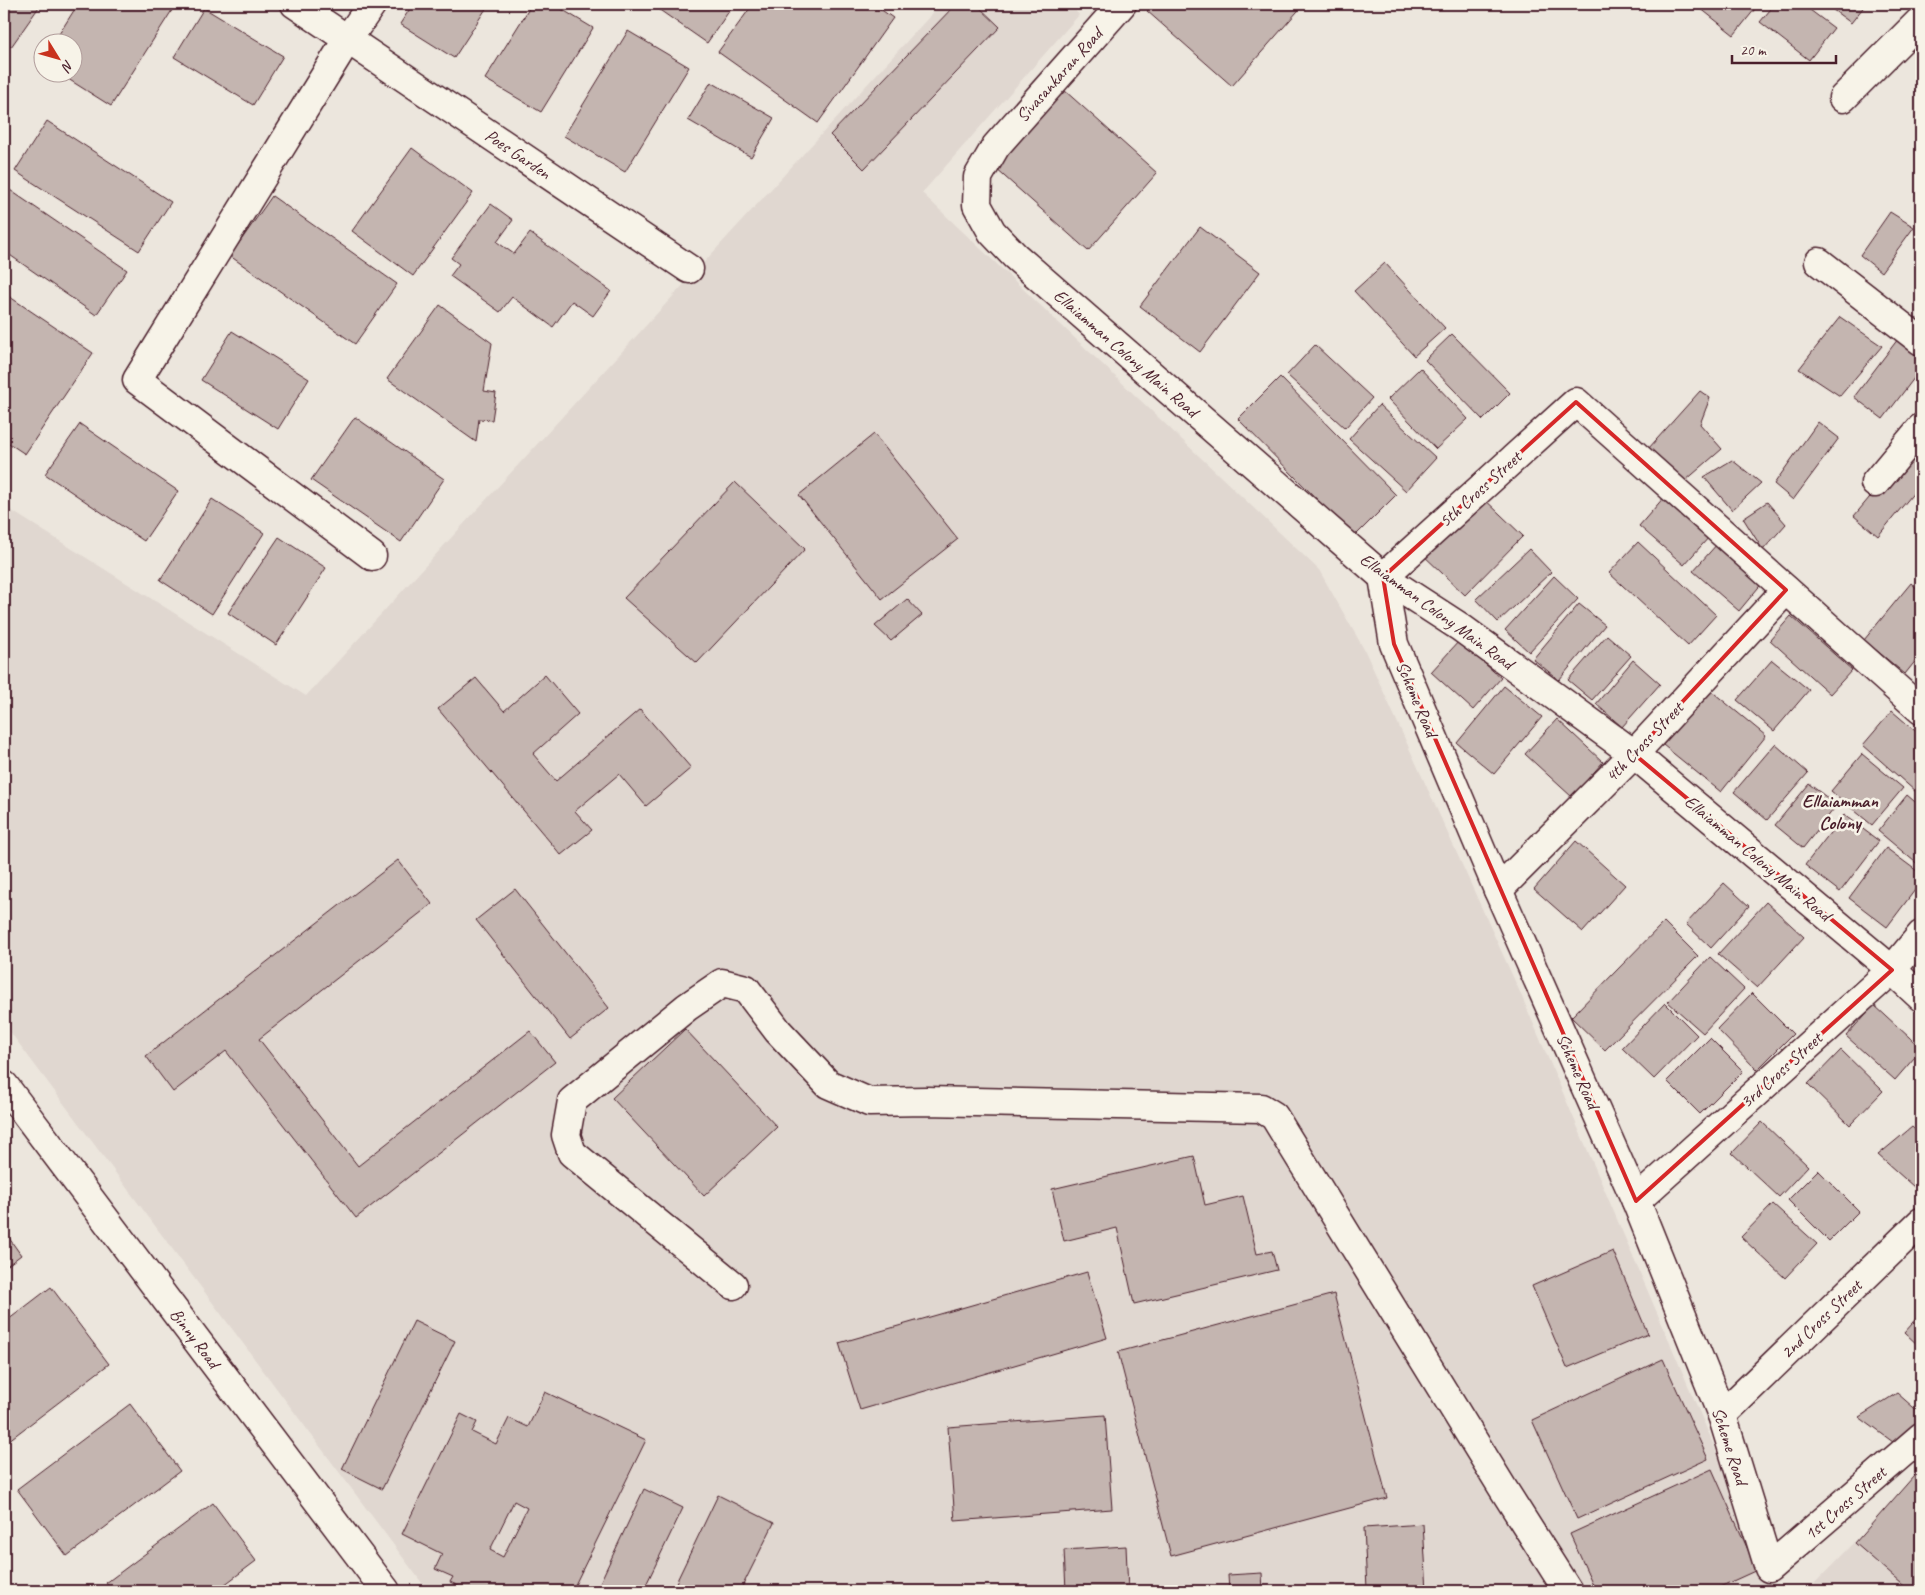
<svg xmlns="http://www.w3.org/2000/svg" width="1925" height="1595" font-family="Caveat,sans-serif">
<style>
.built{fill:#e0d7d0}
.building{fill:#c4b5b0;stroke:#4a1f2b;fill-rule:evenodd}
.lines{fill:none;stroke-linecap:round;stroke-linejoin:round}
.minor-casing{stroke:#4a1f2b;stroke-width:31}
.minor{stroke:#f7f3e8;stroke-width:28}
.marked{fill:none;stroke:#d62828;stroke-width:4;stroke-linejoin:round}
.labels{text-anchor:middle;dominant-baseline:central;stroke-width:5;stroke-linejoin:round;paint-order:stroke}
.street-label{font-size:18px;fill:#4a1f2b;stroke:#f7f3e8}
.neighbourhood-label{font-size:19px;font-weight:bold;fill:#4a1f2b;stroke:#f7f3e8}
</style>
<rect width="100%" height="100%" fill="#ece6dd"/>
<filter id="ink" filterUnits="userSpaceOnUse"><feTurbulence type="fractalNoise" baseFrequency=".02" numOctaves="2"/><feDisplacementMap in="SourceGraphic" scale="10" xChannelSelector="R" yChannelSelector="G"/><feConvolveMatrix kernelMatrix="1 2 1 2 8 2 1 2 1" color-interpolation-filters="sRGB"/></filter>
<g filter="url(#ink)">
<g class="built">
<polygon points="941,4 1070,4 1079,15 922,193 1319,570 1365,651 1519,990 1776,1591 428,1591 11,1033 4,1028 4,506 306,696"/>
<polygon points="1921,1475 1921,1591 1807,1591"/>
</g>
<g class="building">
<polygon points="4,4 41,4 11,47 4,42"/>
<polygon points="78,4 176,4 111,106 57,72 72,72 72,42 54,42"/>
<polygon points="413,4 489,4 454,58 400,24"/>
<polygon points="532,4 553,4 593,28 541,112 485,79"/>
<polygon points="651,4 734,4 707,43"/>
<polygon points="753,4 873,4 893,18 818,123 718,52"/>
<polygon points="956,4 976,4 1000,27 864,169 830,135"/>
<polygon points="1154,4 1304,4 1232,86 1147,11"/>
<polygon points="1695,4 1759,4 1734,35"/>
<polygon points="1775,4 1802,4 1834,28 1809,60 1760,22"/>
<polygon points="1825,4 1866,4 1851,23"/>
<polygon points="204,8 283,56 253,105 174,57"/>
<polygon points="628,31 689,67 625,172 564,136"/>
<polygon points="711,82 774,118 751,157 688,120"/>
<polygon points="1064,90 1157,173 1088,251 995,168"/>
<polygon points="47,121 171,202 139,251 15,171"/>
<polygon points="412,148 473,193 413,276 352,231"/>
<polygon points="4,186 127,270 96,315 4,251"/>
<polygon points="272,196 397,284 355,344 230,256"/>
<polygon points="491,204 513,220 497,242 514,254 530,233 611,291 593,316 572,301 553,327 512,297 500,312 450,276 459,264 451,258"/>
<polygon points="1890,212 1914,227 1881,272 1860,255"/>
<polygon points="1200,227 1260,272 1200,352 1140,306"/>
<polygon points="1385,263 1445,328 1414,356 1354,291"/>
<polygon points="4,293 93,353 25,454 4,440"/>
<polygon points="440,305 492,343 484,391 496,393 492,420 479,419 476,442 387,379"/>
<polygon points="1840,317 1882,346 1840,396 1799,369"/>
<polygon points="232,331 309,379 278,429 201,380"/>
<polygon points="1452,334 1510,393 1483,420 1425,360"/>
<polygon points="1898,339 1921,357 1921,369 1883,419 1854,397"/>
<polygon points="1315,345 1372,398 1345,428 1287,375"/>
<polygon points="1420,368 1468,419 1436,449 1388,399"/>
<polygon points="1280,377 1396,495 1354,537 1238,419"/>
<polygon points="1700,391 1710,398 1700,424 1722,449 1685,481 1648,449"/>
<polygon points="1379,405 1436,458 1406,491 1349,439"/>
<polygon points="355,417 444,479 401,542 311,480"/>
<polygon points="1818,422 1839,438 1793,500 1774,484"/>
<polygon points="80,424 178,491 144,541 45,474"/>
<polygon points="874,434 958,539 882,599 799,495"/>
<polygon points="1921,436 1921,484 1878,536 1854,516"/>
<polygon points="1732,460 1761,483 1732,510 1704,477"/>
<polygon points="735,482 805,549 697,663 624,598"/>
<polygon points="1478,493 1523,536 1465,595 1421,553"/>
<polygon points="1665,496 1710,536 1684,565 1639,526"/>
<polygon points="212,499 264,533 212,614 160,580"/>
<polygon points="1767,502 1786,524 1763,550 1743,518"/>
<polygon points="279,537 326,568 276,645 228,613"/>
<polygon points="1638,542 1716,615 1688,646 1609,573"/>
<polygon points="1718,543 1763,582 1739,611 1693,571"/>
<polygon points="1529,549 1551,572 1498,622 1476,599"/>
<polygon points="1554,576 1578,599 1529,652 1505,630"/>
<polygon points="1911,583 1921,592 1921,654 1905,674 1864,640"/>
<polygon points="907,599 922,615 891,641 875,626"/>
<polygon points="1579,604 1605,625 1559,680 1533,659"/>
<polygon points="1791,616 1852,670 1830,694 1770,640"/>
<polygon points="1607,635 1631,656 1592,700 1568,680"/>
<polygon points="1459,641 1501,678 1473,710 1431,672"/>
<polygon points="1633,660 1660,684 1622,727 1596,704"/>
<polygon points="1772,660 1809,690 1774,731 1737,700"/>
<polygon points="545,675 578,714 533,754 556,781 640,709 691,768 646,806 619,774 575,811 592,830 561,855 438,709 476,678 504,711"/>
<polygon points="1504,686 1542,717 1494,774 1457,743"/>
<polygon points="1709,689 1766,736 1721,792 1663,745"/>
<polygon points="1892,711 1921,736 1921,786 1916,792 1863,745"/>
<polygon points="1557,719 1603,762 1572,797 1525,754"/>
<polygon points="1775,744 1808,773 1767,820 1734,792"/>
<polygon points="1862,754 1903,788 1872,825 1831,791"/>
<polygon points="1809,784 1837,805 1803,848 1775,825"/>
<polygon points="1907,795 1921,807 1921,867 1878,831"/>
<polygon points="1844,815 1879,841 1840,892 1805,865"/>
<polygon points="1576,841 1625,885 1583,932 1534,889"/>
<polygon points="1886,848 1921,874 1921,882 1887,927 1849,898"/>
<polygon points="398,860 432,904 259,1039 358,1166 530,1031 555,1062 356,1218 226,1051 173,1092 146,1056"/>
<polygon points="1724,883 1749,906 1711,948 1686,924"/>
<polygon points="515,889 609,1008 570,1039 476,920"/>
<polygon points="1766,902 1804,937 1757,988 1718,954"/>
<polygon points="1664,922 1698,956 1605,1050 1571,1017"/>
<polygon points="1710,957 1744,989 1703,1033 1668,1002"/>
<polygon points="1752,993 1793,1034 1757,1070 1717,1029"/>
<polygon points="1665,1003 1697,1035 1654,1079 1622,1048"/>
<polygon points="1874,1005 1921,1048 1921,1050 1895,1080 1846,1036"/>
<polygon points="685,1029 777,1127 704,1196 612,1098"/>
<polygon points="1710,1038 1743,1071 1700,1114 1667,1081"/>
<polygon points="1841,1050 1883,1091 1850,1125 1808,1084"/>
<polygon points="1762,1122 1808,1166 1779,1197 1732,1153"/>
<polygon points="1912,1127 1921,1135 1921,1183 1914,1187 1878,1155"/>
<polygon points="1194,1156 1205,1205 1243,1196 1257,1254 1272,1251 1277,1270 1134,1304 1117,1228 1064,1241 1052,1189"/>
<polygon points="1818,1170 1859,1211 1829,1241 1788,1200"/>
<polygon points="1773,1204 1817,1244 1785,1278 1741,1237"/>
<polygon points="4,1231 21,1255 4,1268"/>
<polygon points="1613,1251 1648,1334 1567,1368 1532,1286"/>
<polygon points="1087,1272 1107,1338 860,1410 839,1343"/>
<polygon points="51,1287 109,1364 4,1444 4,1323"/>
<polygon points="1334,1294 1387,1498 1171,1556 1118,1352"/>
<polygon points="1921,1313 1921,1348 1904,1332"/>
<polygon points="414,1321 455,1341 382,1489 342,1469"/>
<polygon points="1663,1359 1708,1459 1577,1519 1532,1420"/>
<path d="M545,1392L646,1440L572,1591H469L450,1582L453,1577L435,1569L442,1554L402,1534L461,1414L477,1422L472,1432L496,1444L509,1418L528,1427ZM514,1501L527,1508L503,1557L490,1550Z"/>
<polygon points="1897,1393 1921,1414 1921,1426 1897,1445 1859,1417"/>
<polygon points="130,1404 180,1471 67,1556 17,1489"/>
<polygon points="1105,1415 1112,1509 955,1521 948,1427"/>
<polygon points="1921,1468 1921,1591 1910,1591 1855,1543"/>
<polygon points="1712,1469 1757,1570 1711,1591 1596,1591 1570,1534"/>
<polygon points="644,1489 683,1508 643,1591 596,1591"/>
<polygon points="718,1495 774,1523 740,1591 672,1591"/>
<polygon points="213,1503 256,1561 216,1591 112,1591 106,1583"/>
<polygon points="1423,1524 1427,1591 1338,1591 1367,1589 1364,1528"/>
<polygon points="1126,1546 1128,1591 1066,1591 1064,1550"/>
<polygon points="1262,1573 1263,1591 1229,1591 1228,1575"/>
</g>
<g class="lines">
<g class="minor-casing">
<g id="minor">
<polyline points="295,4 689,269"/>
<polyline points="1122,4 996,146 978,177 977,205 992,232 1015,256 1383,577 1460,627 1634,754 1892,970 1921,997"/>
<polyline points="1843,98 1921,20"/>
<polyline points="1819,262 1921,341"/>
<polyline points="1875,483 1921,428"/>
<polyline points="372,556 137,380 347,40 372,4"/>
<polyline points="1921,710 1576,402 1383,577 1394,644 1498,890 1636,1201 1722,1415 1769,1568 1921,1437"/>
<polyline points="1498,890 1634,754 1786,590"/>
<polyline points="4,1085 386,1591"/>
<polyline points="1636,1201 1892,970 1921,935"/>
<polyline points="733,1285 572,1153 566,1135 572,1101 687,1007 722,983 746,989 778,1031 828,1084 869,1102 926,1101 1261,1108 1274,1116 1504,1490 1568,1591"/>
<polyline points="1722,1415 1921,1222"/>
</g>
</g>
<use href="#minor" class="minor"/>
</g>
</g>
<path class="marked" d="M1576,402L1786,590L1634,754L1892,970L1636,1201L1394,644L1383,577Z"/>
<g class="labels">
<g class="street-label">
<text transform="translate(1059 75) rotate(-48)">Sivasankaran Road</text>
<text transform="translate(518 154) rotate(34)">Poes Garden</text>
<text transform="translate(1126 353) rotate(41)">Ellaiamman Colony Main Road</text>
<text transform="translate(1480 489) rotate(-42)">5th Cross Street</text>
<text transform="translate(1437 611) rotate(36)">Ellaiamman Colony Main Road</text>
<text transform="translate(1417 699) rotate(67)">Scheme Road</text>
<text transform="translate(1644 742) rotate(-46)">4th Cross Street</text>
<text transform="translate(1758 858) rotate(40)">Ellaiamman Colony Main Road</text>
<text transform="translate(1781 1070) rotate(-42)">3rd Cross Street</text>
<text transform="translate(1578 1071) rotate(66)">Scheme Road</text>
<text transform="translate(1821 1319) rotate(-44)">2nd Cross Street</text>
<text transform="translate(195 1338) rotate(53)">Binny Road</text>
<text transform="translate(1730 1446) rotate(72)">Scheme Road</text>
<text transform="translate(1845 1503) rotate(-41)">1st Cross Street</text>
</g>
<g class="neighbourhood-label">
<text x="1840" y="801">Ellaiamman<tspan x="1840" dy="22">Colony</tspan></text>
</g>
</g>
<rect width="1925" height="1595" fill="none" stroke="#f7f3e8" stroke-width="20"/>
<rect x="10" y="10" width="1905" height="1575" fill="none" stroke="#4a1f2b" stroke-width="2" filter="url(#ink)"/>
<g transform="translate(58 58) rotate(127)"><circle r="24" fill="#f7f3e8" stroke="#b29e9c"/>
<path d="M0-4L9 19L0 12L-9 19Z" fill="#c8321e"/>
<text y="-8" font-size="14" font-weight="bold" text-anchor="middle" fill="#4a1f2b">N</text>
</g>
<path d="M1732 55v8h104v-8" fill="none" stroke="#4a1f2b" stroke-width="2.5"/>
<text x="1740" y="55" font-size="15" fill="#4a1f2b" stroke="#f7f3e8" stroke-width="4" paint-order="stroke">20 m</text>
</svg>
